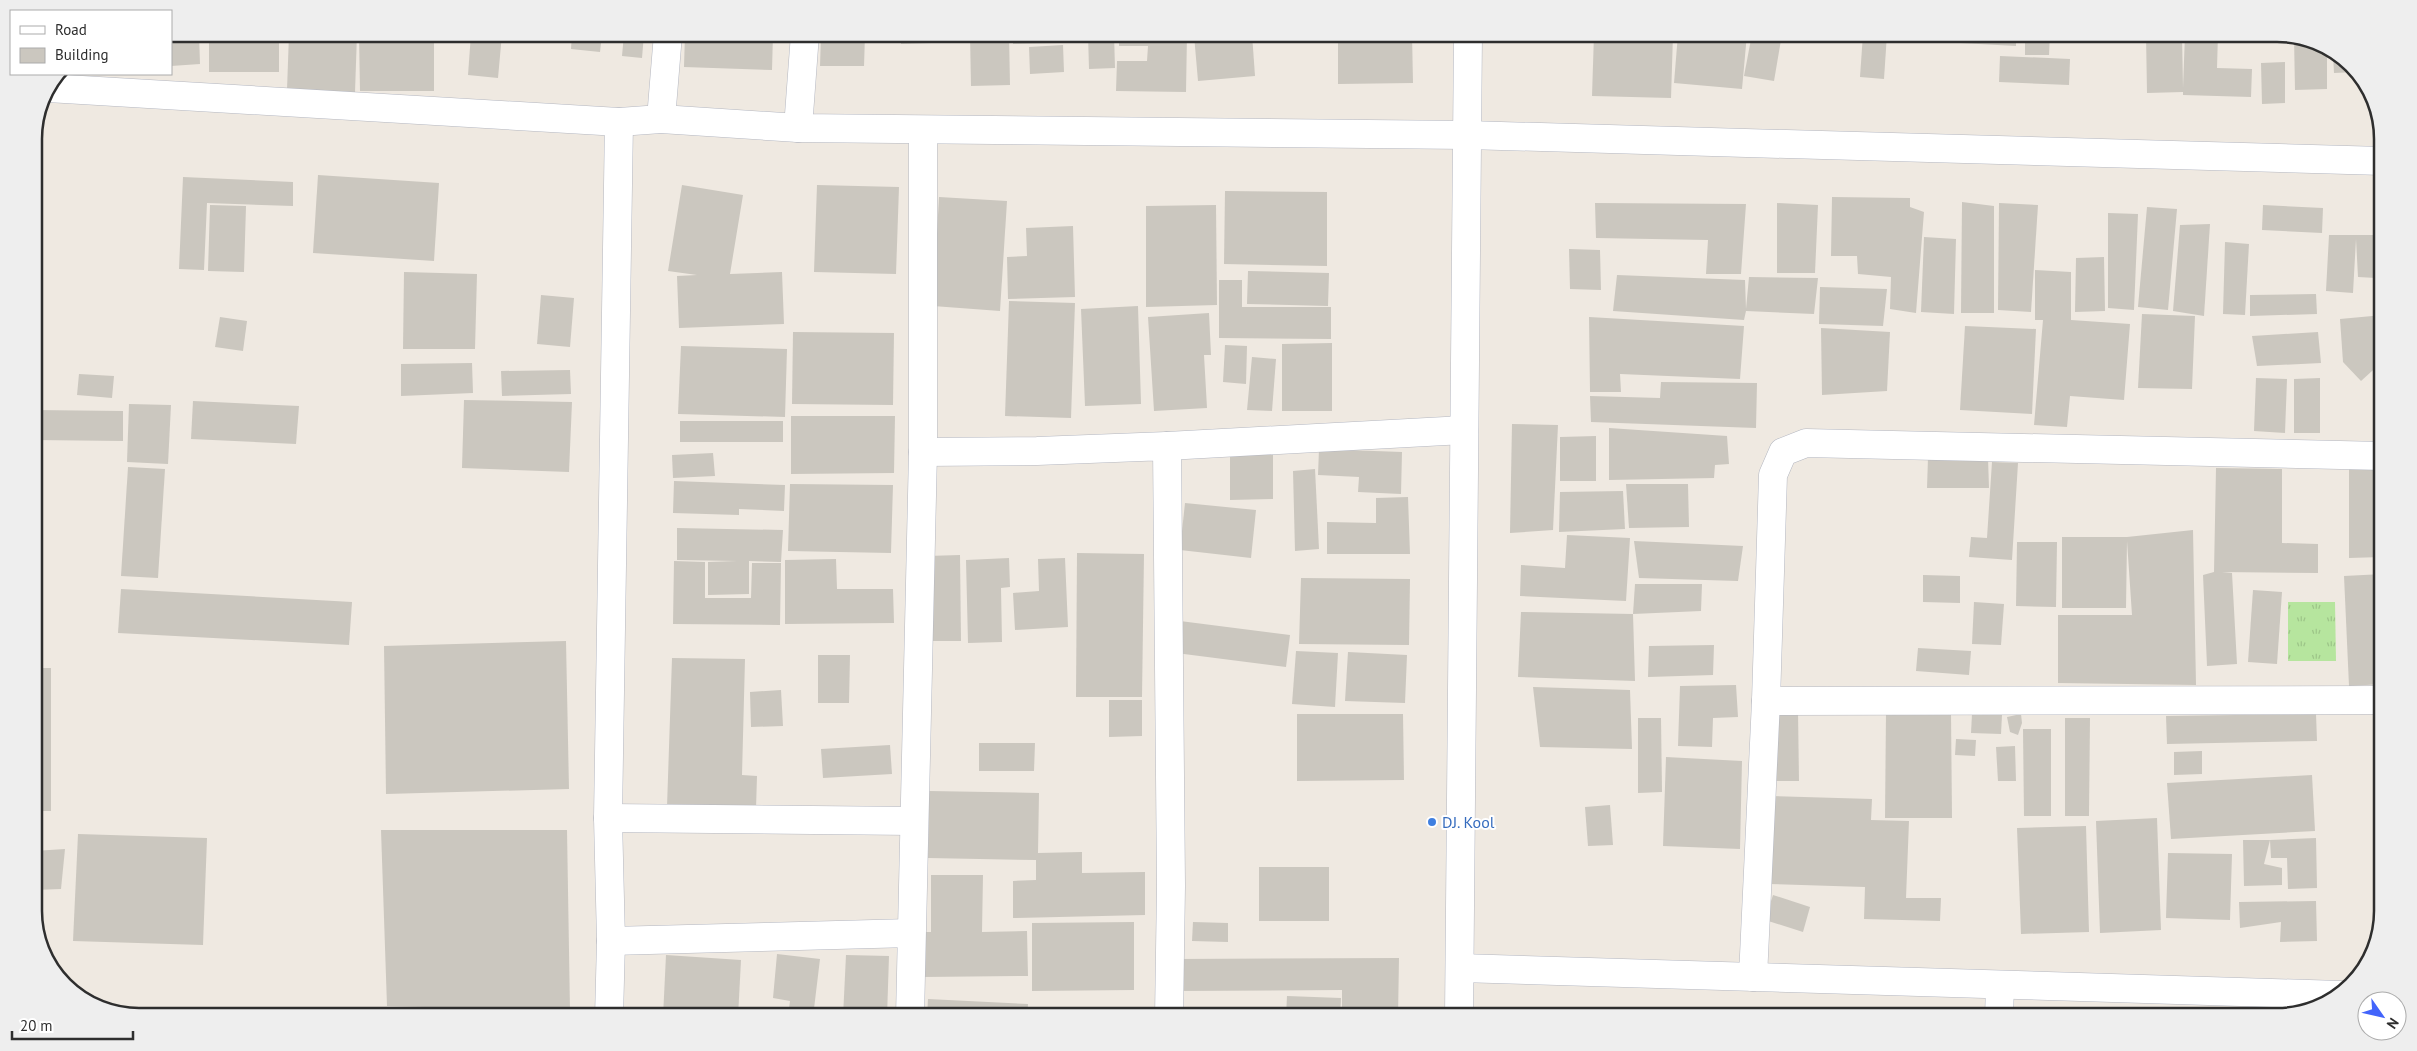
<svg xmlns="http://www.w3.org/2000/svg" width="2417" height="1051" font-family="'PT Sans',sans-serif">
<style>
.grass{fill:url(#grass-tufts)}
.building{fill:#cbc7bf}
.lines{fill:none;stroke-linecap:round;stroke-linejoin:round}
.minor-casing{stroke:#b4b7c1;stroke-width:29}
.minor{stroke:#fff;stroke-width:28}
.shop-dot{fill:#3f7fe0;stroke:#fff;stroke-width:2}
.labels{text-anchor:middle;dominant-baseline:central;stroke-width:4;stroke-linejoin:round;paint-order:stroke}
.shop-label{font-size:16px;fill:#366cbe;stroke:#fff;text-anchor:start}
.rim{fill:none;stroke:#2e2e2e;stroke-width:2.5}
</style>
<defs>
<pattern id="grass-tufts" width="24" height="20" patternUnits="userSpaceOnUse" patternTransform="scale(1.25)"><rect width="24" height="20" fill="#b6e59e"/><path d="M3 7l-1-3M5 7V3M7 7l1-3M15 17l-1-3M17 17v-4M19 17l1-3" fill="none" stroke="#9dc588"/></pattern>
</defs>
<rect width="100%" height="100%" fill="#efe9e1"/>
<polygon class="grass" points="2288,602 2335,602 2336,661 2288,661"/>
<g class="building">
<polygon points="171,34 199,34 200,64 171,66"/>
<rect x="209" y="34" width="70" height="38"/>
<polygon points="289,34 357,34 355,92 287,90"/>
<polygon points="359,34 434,34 434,91 360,91"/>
<polygon points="471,34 502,34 498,78 468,75"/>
<polygon points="572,34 602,34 600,52 571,49"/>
<polygon points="624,34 644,34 642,58 622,56"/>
<polygon points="685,34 773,34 772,70 684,67"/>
<polygon points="821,34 865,34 864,66 820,66"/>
<polygon points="901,34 962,34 962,42 901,44"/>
<polygon points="970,34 1009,34 1010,85 971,86"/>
<polygon points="1013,34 1059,34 1060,43 1013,44"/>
<polygon points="1088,34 1114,34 1115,68 1089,69"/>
<polygon points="1119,34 1187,34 1186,92 1116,91 1117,61 1147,61 1148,46 1119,46"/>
<polygon points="1252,34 1255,76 1198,81 1194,35"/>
<polygon points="1338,34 1412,34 1413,83 1338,84"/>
<polygon points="1594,34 1673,34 1671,98 1592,96"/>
<polygon points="1678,34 1747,34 1742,89 1674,83"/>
<polygon points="1752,34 1782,34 1774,81 1744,76"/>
<polygon points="1863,34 1887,34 1884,79 1860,77"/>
<polygon points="1960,34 2016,34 2016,46 1960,43"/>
<polygon points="2025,34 2050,34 2049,55 2025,55"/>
<polygon points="2146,34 2182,34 2183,88 2185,34 2218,34 2217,68 2252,69 2251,97 2183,95 2183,92 2147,93"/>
<polygon points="2294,37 2318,42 2327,49 2327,89 2295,90"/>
<polygon points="1063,45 1064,72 1030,74 1029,47"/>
<polygon points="2333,54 2356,72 2334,73"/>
<polygon points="2000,56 2070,59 2069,85 1999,82"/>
<polygon points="2285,62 2285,103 2262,104 2261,63"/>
<polygon points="318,175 439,183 434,261 313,253"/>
<polygon points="183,177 293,182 293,206 207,203 204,270 179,269"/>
<polygon points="682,185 743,195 730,274 782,272 784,324 679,328 677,276 697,275 668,271"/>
<polygon points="817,185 899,187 896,274 814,272"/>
<polygon points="1225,191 1327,192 1327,266 1224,264"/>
<polygon points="939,197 1007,201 1000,311 933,306"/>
<polygon points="1832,197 1910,198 1910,207 1924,212 1916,313 1890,309 1891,277 1858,274 1857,256 1831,256"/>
<polygon points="1962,202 1994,206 1994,313 1961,313"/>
<polygon points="1595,203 1746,204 1741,274 1706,274 1708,240 1596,238"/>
<polygon points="1777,203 1818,205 1815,273 1777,273"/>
<polygon points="1999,203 2038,205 2031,312 1998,310"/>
<polygon points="210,205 246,206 244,272 208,271"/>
<polygon points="1216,205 1217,305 1146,307 1146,206"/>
<polygon points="2263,205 2323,208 2322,233 2262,230"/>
<polygon points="2147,207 2177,209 2168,310 2138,307"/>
<polygon points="2108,213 2138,214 2134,310 2108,308"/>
<polygon points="2210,224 2204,316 2173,311 2180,225"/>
<polygon points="1073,226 1075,297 1008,299 1007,257 1027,256 1026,228"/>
<polygon points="2329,235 2378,235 2376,278 2358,277 2356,239 2353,293 2326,291"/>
<polygon points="1924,237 1956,239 1954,314 1921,312"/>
<polygon points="2225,242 2249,244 2245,315 2223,314"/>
<polygon points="1569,249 1600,250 1601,290 1570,289"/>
<polygon points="2104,257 2105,311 2075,312 2076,258"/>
<polygon points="2035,270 2071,272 2071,320 2130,324 2124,400 2070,396 2067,427 2034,425 2043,320 2035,320"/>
<polygon points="1248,271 1329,273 1328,306 1247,304"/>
<polygon points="404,272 477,274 475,349 403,349"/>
<polygon points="1617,275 1745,280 1746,309 1749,277 1818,278 1814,314 1746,311 1744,320 1613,311"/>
<polygon points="1219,280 1242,280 1242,307 1331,307 1331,339 1219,338"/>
<polygon points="1820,287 1887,289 1883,326 1819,324"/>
<polygon points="2316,294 2317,314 2250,316 2250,295"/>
<polygon points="541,295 574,298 570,347 537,344"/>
<polygon points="1009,301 1075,303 1071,418 1005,416"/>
<polygon points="1138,306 1141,404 1085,406 1081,309"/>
<polygon points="1209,313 1211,355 1204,355 1207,408 1154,411 1148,317"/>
<polygon points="2142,314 2195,316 2192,389 2138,388"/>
<polygon points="2383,315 2383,361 2361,381 2343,362 2340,319"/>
<polygon points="220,317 247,321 243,351 215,347"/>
<polygon points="1589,317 1744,326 1740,379 1620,374 1621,392 1590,392"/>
<polygon points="1965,326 2036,329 2032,414 1960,410"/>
<polygon points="1821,328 1890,332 1887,391 1822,395"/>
<polygon points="793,332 894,333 893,405 792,404"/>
<polygon points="2318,332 2321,363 2257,366 2252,336"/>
<polygon points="1332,343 1332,411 1282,411 1282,344"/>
<polygon points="1225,345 1247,346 1246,384 1223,382"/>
<polygon points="681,346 787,349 785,417 678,414"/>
<polygon points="1252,357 1276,359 1272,411 1247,410"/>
<polygon points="472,363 473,393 401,396 401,364"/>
<polygon points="570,370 571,394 502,396 501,371"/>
<polygon points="79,374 114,376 112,398 77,395"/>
<polygon points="2256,378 2287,379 2285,433 2254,431"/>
<polygon points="2320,378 2320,433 2294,433 2294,379"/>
<polygon points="1661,382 1757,383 1756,428 1591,422 1590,396 1660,398"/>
<polygon points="464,400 572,402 569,472 462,468"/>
<polygon points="193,401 299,406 296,444 191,439"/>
<polygon points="129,404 171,405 168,464 127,462"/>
<polygon points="34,410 123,411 123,441 34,440"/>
<polygon points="791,416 895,416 894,473 791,474"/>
<rect x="680" y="421" width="103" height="21"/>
<polygon points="1512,424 1558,425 1553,530 1510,533"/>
<polygon points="1609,428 1727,436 1729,464 1715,465 1714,478 1609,480"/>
<polygon points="1596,436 1596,481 1560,481 1560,437"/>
<polygon points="1230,449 1273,449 1273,499 1230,500"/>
<polygon points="1319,449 1402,452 1401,494 1358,492 1359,477 1318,475"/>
<polygon points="713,453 715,476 673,478 672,455"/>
<polygon points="1928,458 1988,458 1989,488 1927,488"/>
<polygon points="1992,462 2018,463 2012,560 1969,557 1971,537 1987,538"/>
<polygon points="2349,463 2382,463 2382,557 2349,558"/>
<polygon points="128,467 165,469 158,578 121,576"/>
<polygon points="2216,468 2282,469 2282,543 2318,544 2318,573 2222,572 2232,573 2237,664 2207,666 2203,575 2214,572"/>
<polygon points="1315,469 1319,549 1295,551 1293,471"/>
<polygon points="674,481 785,485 784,511 739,509 739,515 673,513"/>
<polygon points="790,484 893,485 891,553 788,551"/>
<polygon points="1626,484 1688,484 1689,527 1629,528"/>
<polygon points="1623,491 1625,529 1559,532 1560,492"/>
<polygon points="1408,497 1410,554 1327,554 1327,522 1376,523 1376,498"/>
<polygon points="1185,503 1256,510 1251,558 1180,550"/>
<polygon points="677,528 783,530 781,562 749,561 749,594 708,595 708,562 737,561 677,560"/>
<polygon points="2193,530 2196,685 2058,683 2058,615 2132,615 2127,541 2126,608 2062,608 2062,537 2127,537"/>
<polygon points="1567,535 1630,538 1626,601 1520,596 1521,565 1565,568"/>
<polygon points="1634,541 1743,546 1738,581 1639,578"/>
<polygon points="2017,542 2057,542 2056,607 2016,606"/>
<polygon points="1077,553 1144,554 1142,697 1076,697"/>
<polygon points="960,555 961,641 927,641 927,556"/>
<polygon points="1009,558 1010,587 1001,588 1002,642 968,643 966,560"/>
<polygon points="1065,558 1068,627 1015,630 1013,593 1039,591 1038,559"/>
<polygon points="836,559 837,589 893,589 894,623 785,624 785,560"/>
<polygon points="674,561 705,562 705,598 751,598 752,563 781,563 780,625 673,624"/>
<polygon points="2383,574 2383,684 2349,686 2344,576"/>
<polygon points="1923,575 1960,576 1960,603 1923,602"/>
<polygon points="1301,578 1410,579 1409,645 1299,644"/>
<polygon points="1635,584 1702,584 1701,611 1633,614"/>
<polygon points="121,589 352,602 349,645 118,633"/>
<polygon points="2253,590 2282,592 2277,664 2248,662"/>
<polygon points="1974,602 2004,604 2001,645 1972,644"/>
<polygon points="1521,612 1633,614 1635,681 1518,677"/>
<polygon points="1180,621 1290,635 1286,667 1176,653"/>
<polygon points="566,641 569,789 386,794 384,646"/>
<polygon points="1714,645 1713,675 1648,677 1649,646"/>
<polygon points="1918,648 1971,651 1969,675 1916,671"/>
<polygon points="1296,651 1338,653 1335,707 1292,704"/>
<polygon points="1348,652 1407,655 1405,703 1345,701"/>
<polygon points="818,655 850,655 849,703 818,703"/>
<polygon points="672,658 745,659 742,775 757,776 756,809 667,807"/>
<rect x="34" y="668" width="17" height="143"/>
<polygon points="1736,685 1738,717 1713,718 1712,747 1678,746 1680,686"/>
<polygon points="1533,687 1630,690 1632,749 1540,747"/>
<polygon points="781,690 783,726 751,727 750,692"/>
<polygon points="1109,700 1142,700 1142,736 1109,737"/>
<polygon points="1798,711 1799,781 1771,781 1770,712"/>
<polygon points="1886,713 1951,713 1952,818 1885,818"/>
<polygon points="1297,714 1403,714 1404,780 1297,781"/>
<polygon points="1972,714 2002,715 2001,734 1971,733"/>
<polygon points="2021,714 2022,723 2018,735 2010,732 2007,717"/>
<polygon points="2316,714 2317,741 2167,744 2166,716"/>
<polygon points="1638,718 1661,718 1662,792 1638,793"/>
<polygon points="2065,718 2090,718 2089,816 2065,816"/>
<polygon points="2023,729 2051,729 2051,816 2024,816"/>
<polygon points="1956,739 1976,740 1975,756 1955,755"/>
<polygon points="979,743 1035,743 1034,771 979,771"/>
<polygon points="890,745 892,774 823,778 821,749"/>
<polygon points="2015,746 2016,781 1998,781 1996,747"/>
<polygon points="2202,751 2202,774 2174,775 2174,752"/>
<polygon points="1666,757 1742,761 1740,849 1663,846"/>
<polygon points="2312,775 2315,831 2171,839 2167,783"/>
<polygon points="929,791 1039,793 1038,853 1082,852 1082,873 1145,872 1145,915 1013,918 1013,881 1036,880 1036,860 928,858"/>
<polygon points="1771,796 1872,799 1871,820 1909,821 1906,898 1941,898 1940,921 1864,919 1865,887 1768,884"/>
<polygon points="1610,805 1613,845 1588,846 1585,807"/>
<polygon points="2157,818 2161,930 2100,933 2096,821"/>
<polygon points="2086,826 2089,932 2021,934 2017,828"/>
<polygon points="381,830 567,830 570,1011 387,1006"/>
<polygon points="78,834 207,838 203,945 73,941"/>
<polygon points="2316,838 2317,888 2288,889 2287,858 2271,858 2270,840"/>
<polygon points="2243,840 2270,840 2264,864 2282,868 2282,885 2244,886"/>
<polygon points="65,849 61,889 34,890 34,851"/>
<polygon points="2168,853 2232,854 2230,920 2166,918"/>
<rect x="1259" y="867" width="70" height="54"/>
<polygon points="931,875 983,875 982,932 1027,931 1028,976 923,977 923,932 931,932"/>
<polygon points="1773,895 1810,907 1803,932 1765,920"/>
<polygon points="2316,901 2317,941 2280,942 2281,922 2240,928 2239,902"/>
<polygon points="1134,922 1134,990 1032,991 1032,923"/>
<polygon points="1193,922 1228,923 1228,942 1192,941"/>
<polygon points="777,954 820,959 813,1017 788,1017 790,1001 773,998"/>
<polygon points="666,955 741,960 738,1017 663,1017"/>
<polygon points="846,955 889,956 887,1017 843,1017"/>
<polygon points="1399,958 1398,1017 1342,1017 1342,990 1176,991 1176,959"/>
<polygon points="1287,996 1341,998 1340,1017 1286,1017"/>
<polygon points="928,999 1028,1004 1027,1017 927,1017"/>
</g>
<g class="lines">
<g class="minor-casing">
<g id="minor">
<polyline points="48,88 619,122 661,119 798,128 1467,135 2383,161"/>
<polyline points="661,119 668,34"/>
<polyline points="798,128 805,34"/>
<polyline points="1167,446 1464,430"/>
<polyline points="923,452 1037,451 1167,446 1171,886 1169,1017"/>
<polyline points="1766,701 2383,700"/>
<polyline points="608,818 913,821"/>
<polyline points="611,941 911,933"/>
<polyline points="1460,968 2340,995"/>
<polyline points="1753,977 1766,701 1773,475 1783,452 1806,443 2383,456"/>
<polyline points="609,1017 611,941 608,818 619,122"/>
<polyline points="910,1017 923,452 923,130"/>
<polyline points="1459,1017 1468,34"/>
<polyline points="1999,1017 2000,986"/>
</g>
</g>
<use href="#minor" class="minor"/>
</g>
<circle class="shop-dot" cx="1432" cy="822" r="5"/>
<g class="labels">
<g class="shop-label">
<text x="1442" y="822">DJ. Kool</text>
</g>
</g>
<path d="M0 0H2417V1051H0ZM139 42H2277A97 97 0 0 1 2374 139V911A97 97 0 0 1 2277 1008H139A97 97 0 0 1 42 911V139A97 97 0 0 1 139 42Z" fill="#eee" fill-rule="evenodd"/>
<path class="rim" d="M139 42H2277A97 97 0 0 1 2374 139V911A97 97 0 0 1 2277 1008H139A97 97 0 0 1 42 911V139A97 97 0 0 1 139 42Z"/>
<rect x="10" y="10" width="162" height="65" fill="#ffffff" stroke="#ababab"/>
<rect x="20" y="26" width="25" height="8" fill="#ffffff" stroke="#ababab"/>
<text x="55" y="35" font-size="15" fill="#2e2e2e">Road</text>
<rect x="20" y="48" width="25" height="15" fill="#cbc7bf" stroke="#ababab"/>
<text x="55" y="60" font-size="15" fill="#2e2e2e">Building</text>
<g transform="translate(2382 1016) rotate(124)"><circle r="24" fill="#ffffff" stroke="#ababab"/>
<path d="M0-4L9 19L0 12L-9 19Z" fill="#4264fb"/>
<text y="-8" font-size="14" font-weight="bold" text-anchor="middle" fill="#2e2e2e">N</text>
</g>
<path d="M12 1031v8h121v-8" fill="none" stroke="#2e2e2e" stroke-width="2.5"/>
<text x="20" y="1031" font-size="15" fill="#2e2e2e" stroke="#ffffff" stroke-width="4" paint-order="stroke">20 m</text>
</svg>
